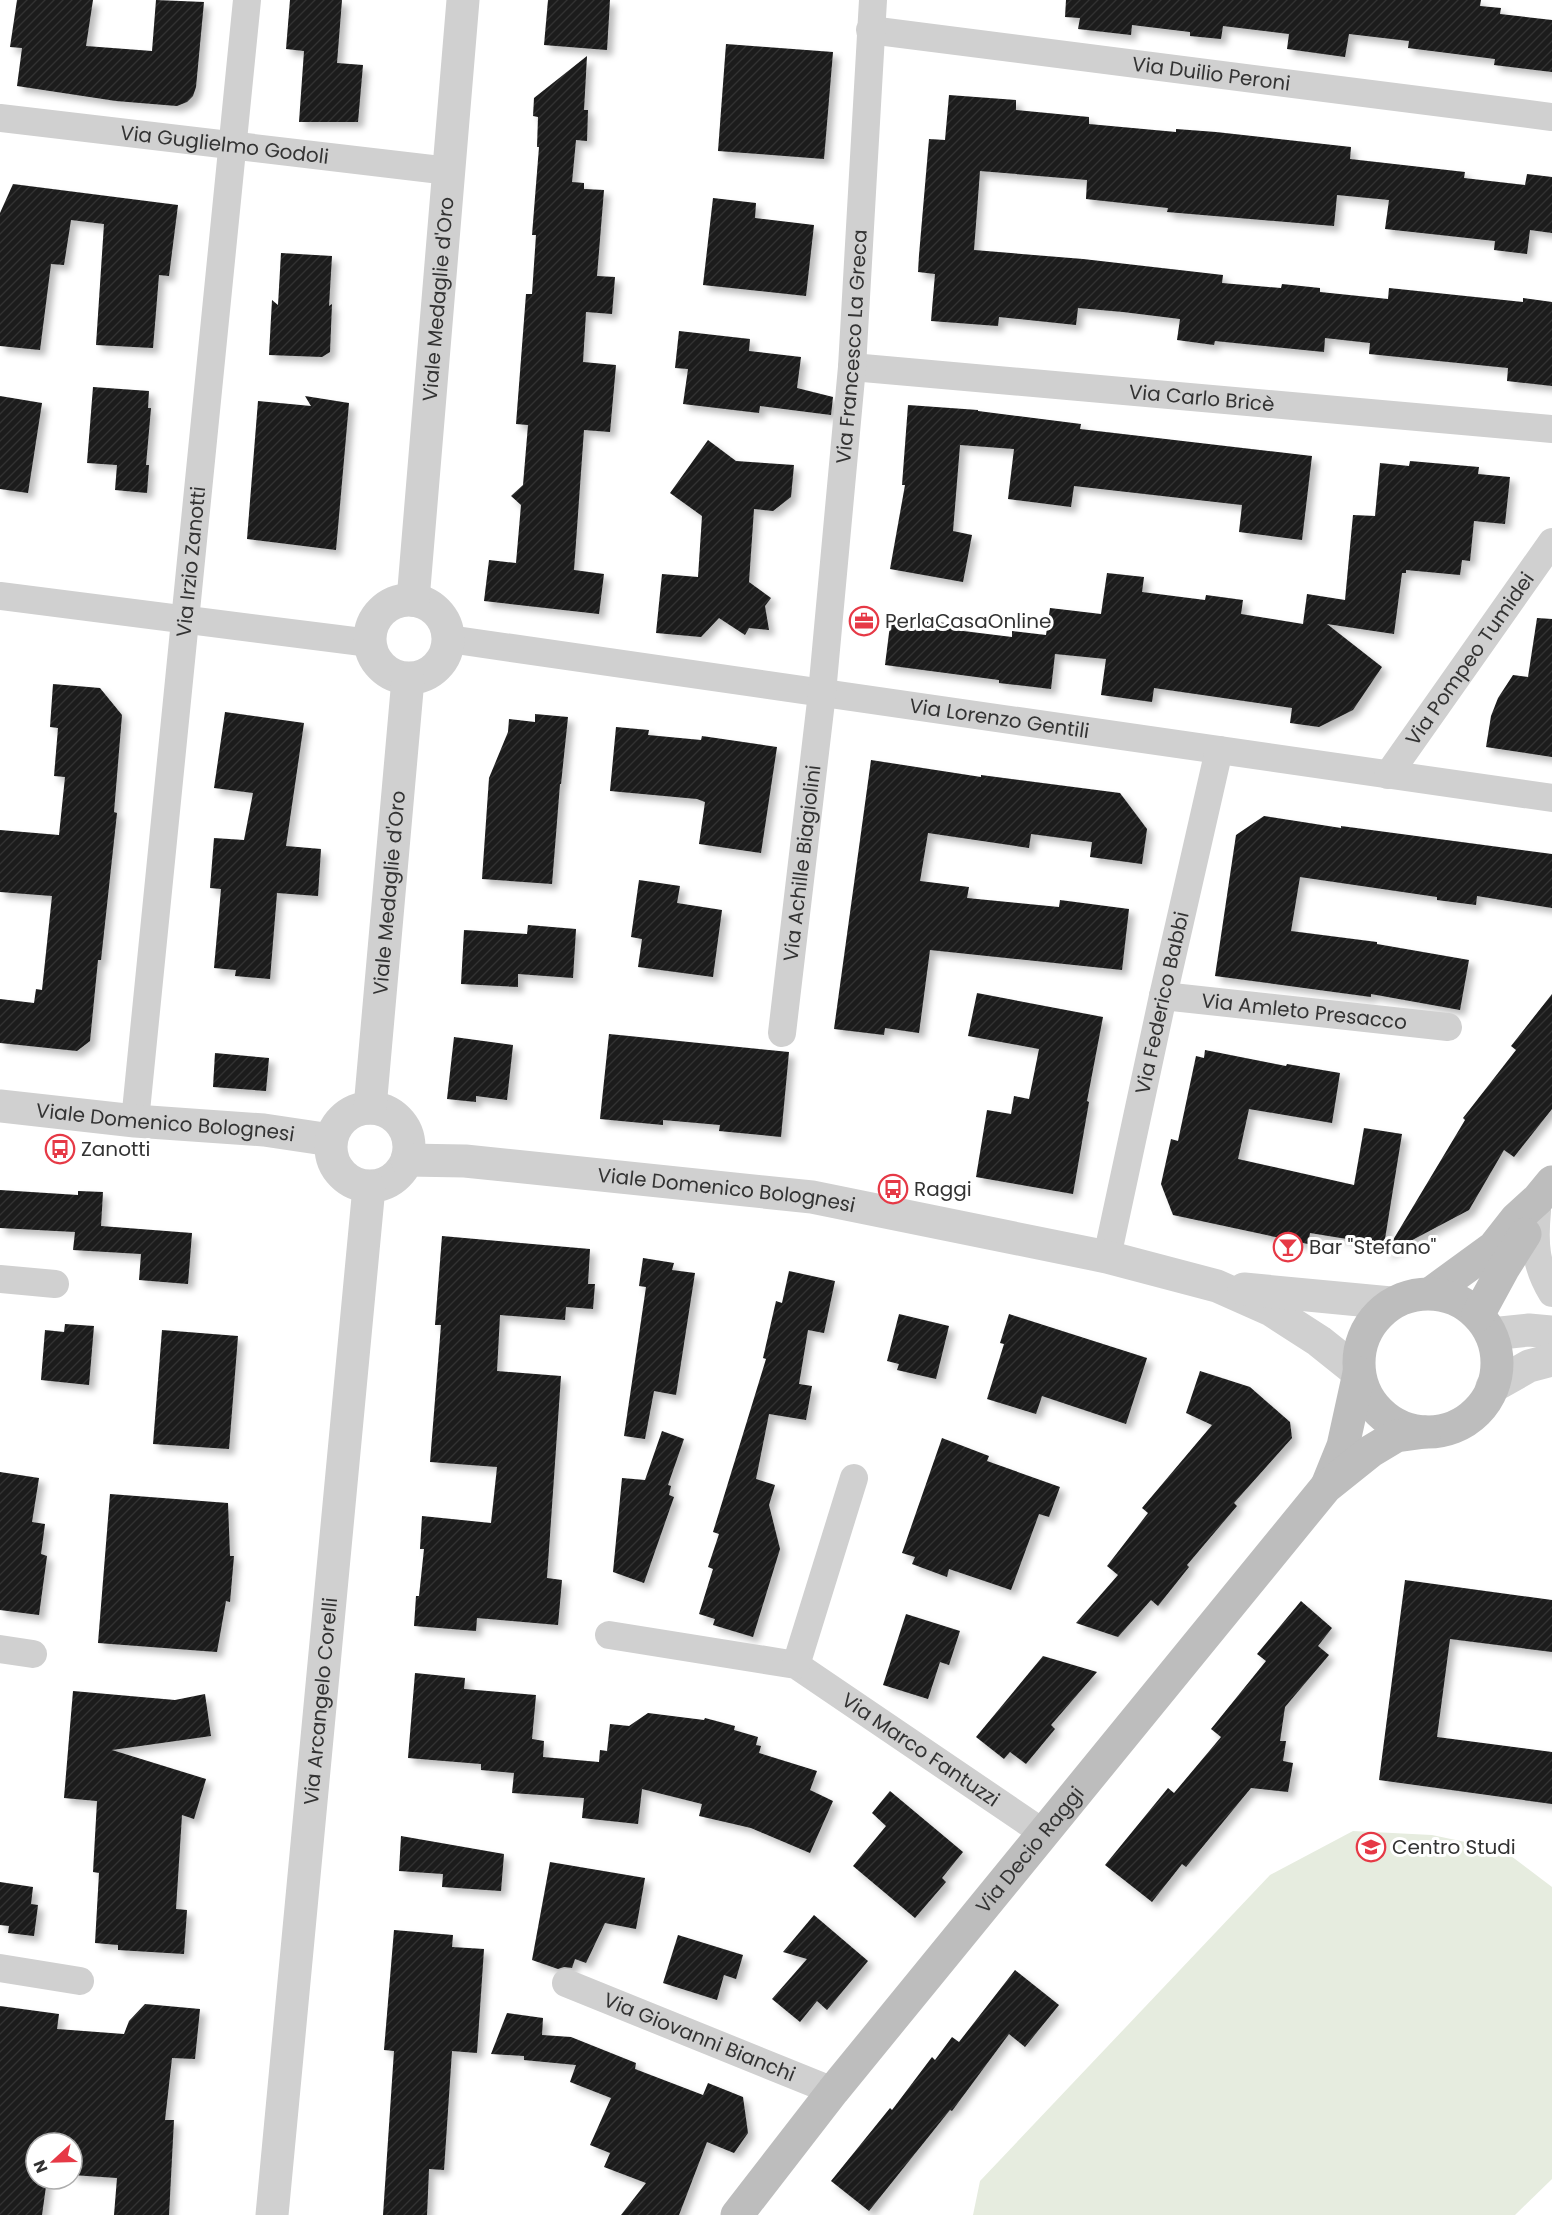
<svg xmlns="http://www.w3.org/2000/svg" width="1552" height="2215" font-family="Poppins,sans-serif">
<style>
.park{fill:#e6ecdf}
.building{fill:url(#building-hatch);filter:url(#shadow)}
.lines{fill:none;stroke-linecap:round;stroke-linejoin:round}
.minor{stroke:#d0d0d0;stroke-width:28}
.tertiary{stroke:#d0d0d0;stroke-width:33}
.secondary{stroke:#bdbdbd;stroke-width:33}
.labels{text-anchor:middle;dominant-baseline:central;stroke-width:6;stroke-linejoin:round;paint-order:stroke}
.street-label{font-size:20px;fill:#333;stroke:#fff}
.poi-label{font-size:20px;fill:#333;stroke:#fff;text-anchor:start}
</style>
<defs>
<pattern id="building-hatch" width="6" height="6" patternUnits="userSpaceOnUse" patternTransform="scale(1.5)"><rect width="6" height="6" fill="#1a1a1a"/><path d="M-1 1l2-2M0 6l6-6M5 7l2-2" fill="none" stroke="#333"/></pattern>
<filter id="shadow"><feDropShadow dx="5.5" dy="5.5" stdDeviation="3" flood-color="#0004"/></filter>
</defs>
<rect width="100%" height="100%" fill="#fff"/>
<polygon class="park" points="1353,1831 1432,1835 1503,1850 1552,1887 1552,2179 1515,2215 973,2215 980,2181 1270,1875"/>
<g class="building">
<polygon points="17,0 93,0 86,46 152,51 156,0 204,2 196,87 193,96 187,102 177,106 116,101 17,86 22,48 10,47"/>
<polygon points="290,0 342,0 337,63 363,65 358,122 299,122 304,51 286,49"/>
<polygon points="548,0 610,0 607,50 544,45"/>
<polygon points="1066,0 1481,0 1480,6 1501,8 1500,14 1552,20 1552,72 1494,65 1495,59 1408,48 1409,41 1349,34 1345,57 1287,49 1289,34 1223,26 1221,39 1190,36 1190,32 1132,25 1131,35 1078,29 1080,18 1065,17"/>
<polygon points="726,44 833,52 824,159 718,151"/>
<polygon points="587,56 584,110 588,110 587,141 576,140 572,182 584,183 584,189 604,190 597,276 615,277 612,314 586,312 583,362 616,365 610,432 584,430 574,570 604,574 599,614 484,601 489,560 516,563 521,505 511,496 523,485 528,425 516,424 526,294 532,294 536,235 532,235 539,147 537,147 538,117 533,116 534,98"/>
<polygon points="949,95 1016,100 1016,110 1089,117 1089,124 1176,132 1176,129 1216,132 1351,147 1350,159 1465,172 1464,178 1525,185 1527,174 1552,177 1552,233 1530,230 1527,254 1494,250 1495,241 1385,229 1389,200 1337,195 1334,226 1167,212 1168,208 1086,199 1087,180 980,171 974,250 1083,259 1223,275 1222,283 1281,288 1282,284 1320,288 1320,292 1388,299 1389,288 1523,302 1523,298 1552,302 1552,386 1507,381 1508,368 1369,354 1370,343 1325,338 1324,352 1215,341 1214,345 1177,340 1180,319 1123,312 1078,308 1076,325 999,317 998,326 931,321 935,274 918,272 919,255 929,139 945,140"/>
<polygon points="13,184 178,205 169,276 159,275 153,348 96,345 104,224 71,220 64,265 51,264 40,350 0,346 0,213"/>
<polygon points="713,198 756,203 755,218 814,225 806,296 703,285"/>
<polygon points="281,253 332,256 329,306 332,304 330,352 322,357 269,355 272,300 278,305"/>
<polygon points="679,331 750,339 749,351 801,357 797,388 833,397 831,415 760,406 759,413 683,404 688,369 675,368"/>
<polygon points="93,387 149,391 148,408 151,408 146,465 149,465 147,493 115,490 117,465 87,463"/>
<polygon points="0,396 42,403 28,493 0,489"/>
<polygon points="305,396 349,403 336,550 247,539 258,401 311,406"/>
<polygon points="908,405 978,410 978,411 1081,424 1080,429 1312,456 1302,540 1239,532 1242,505 1074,486 1071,507 1008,499 1014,449 960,445 953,531 972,535 963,582 890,569 905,485 902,485"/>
<polygon points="708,440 736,461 794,465 791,497 773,511 754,509 749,582 771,598 765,606 769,630 749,628 745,635 719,618 701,637 656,633 662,574 698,577 702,516 670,493"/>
<polygon points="1410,461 1479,467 1478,474 1510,477 1505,524 1474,521 1470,561 1462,560 1460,575 1406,570 1406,573 1402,573 1394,634 1327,624 1382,667 1353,710 1319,727 1290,723 1292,708 1154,688 1152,702 1101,695 1106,659 1055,654 1051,689 999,683 999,680 885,665 891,617 964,625 963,631 1012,637 1012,631 1046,635 1050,608 1101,614 1107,573 1144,577 1142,592 1205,600 1206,595 1243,600 1241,614 1303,624 1307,594 1345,600 1353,515 1375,516 1380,463 1409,466"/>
<polygon points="1537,618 1552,619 1552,757 1486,747 1491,716 1498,698 1513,675 1528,677"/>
<polygon points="53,684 100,688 122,715 114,812 117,813 101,960 98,960 90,1041 77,1051 0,1043 0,999 34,1003 36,989 42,990 52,896 0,892 0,830 59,835 65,777 54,776 58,728 50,727"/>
<polygon points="225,712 304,723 286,846 321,849 318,896 277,893 270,979 235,976 236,970 214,968 221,889 210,888 214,838 244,840 253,793 214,788"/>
<polygon points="535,714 568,717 561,784 560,784 552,884 482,879 489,778 508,732 509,719 535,722"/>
<polygon points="616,727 649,730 648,735 701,740 702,736 777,747 761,853 699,844 705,802 697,799 610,791"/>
<polygon points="871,760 981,777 981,775 1120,793 1147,829 1142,864 1090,857 1092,842 1031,834 1029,848 928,833 920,881 969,887 967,898 1059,907 1060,900 1129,909 1122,970 930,950 919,1033 885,1028 884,1035 834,1029"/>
<polygon points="1264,816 1341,828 1341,826 1552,854 1552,908 1477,896 1476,905 1437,900 1437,897 1300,877 1291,931 1377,942 1377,944 1469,960 1460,1010 1371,994 1371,997 1215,976 1236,835"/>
<polygon points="639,880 680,886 677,903 722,910 713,977 638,967 642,939 631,937"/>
<polygon points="528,925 576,929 573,978 518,974 518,987 461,984 464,930 527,934"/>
<polygon points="977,993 1103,1017 1087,1101 1089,1102 1073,1194 976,1177 987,1110 1011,1114 1014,1096 1029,1099 1039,1049 968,1036"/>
<polygon points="1552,994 1552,1109 1514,1157 1504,1150 1469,1210 1384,1255 1465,1120 1463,1118 1516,1050 1511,1046"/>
<polygon points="609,1034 789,1052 781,1137 719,1131 720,1125 663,1120 663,1125 600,1119"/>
<polygon points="454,1037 513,1045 507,1100 476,1096 476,1102 447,1099"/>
<polygon points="1205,1050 1286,1066 1287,1064 1340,1073 1332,1123 1249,1109 1238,1159 1354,1185 1364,1128 1402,1134 1384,1245 1310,1233 1308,1244 1173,1215 1161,1184 1171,1139 1178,1141 1196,1056 1204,1058"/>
<polygon points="215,1053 269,1058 266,1091 213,1087"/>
<polygon points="0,1190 78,1195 78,1191 103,1192 101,1226 192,1233 188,1284 139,1280 141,1254 73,1250 75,1232 0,1228"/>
<polygon points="442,1236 590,1249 588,1284 595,1284 593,1309 566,1307 565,1320 500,1315 497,1371 561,1376 547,1578 562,1580 558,1625 477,1618 476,1631 414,1626 416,1596 419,1596 424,1549 420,1549 422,1516 491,1523 497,1467 430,1462 441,1325 435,1325"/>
<polygon points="643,1258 674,1263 672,1270 695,1273 676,1395 654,1391 645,1439 624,1436 646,1287 639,1286"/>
<polygon points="789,1271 835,1281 824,1333 808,1330 799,1384 812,1386 806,1420 769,1414 756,1479 775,1485 769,1505 780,1549 753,1637 713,1625 715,1619 699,1614 713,1569 708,1567 719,1534 713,1532 766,1359 763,1358 776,1301 782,1303"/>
<polygon points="899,1314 949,1326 936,1379 897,1370 899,1364 887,1361"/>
<polygon points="1009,1314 1147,1358 1126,1424 1042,1396 1036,1414 987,1399 1004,1344 1000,1343"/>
<polygon points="65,1324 94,1326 89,1385 41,1380 45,1330 64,1332"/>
<polygon points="162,1330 238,1336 229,1449 153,1444"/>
<polygon points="1200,1371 1250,1387 1290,1422 1292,1438 1234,1503 1237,1506 1187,1565 1189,1567 1158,1606 1151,1600 1118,1637 1076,1623 1118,1575 1107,1566 1148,1513 1142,1508 1212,1425 1186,1413"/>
<polygon points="662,1431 684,1439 668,1485 671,1486 669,1495 674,1497 644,1583 613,1572 622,1478 645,1480"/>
<polygon points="942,1438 989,1456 987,1461 1060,1487 1049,1517 1039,1514 1011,1590 949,1569 947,1577 912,1564 915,1557 902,1553"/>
<polygon points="0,1472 39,1478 32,1522 45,1524 41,1554 47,1556 39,1615 0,1610"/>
<polygon points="110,1494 228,1503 230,1556 234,1556 230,1602 226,1601 217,1652 98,1643"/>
<polygon points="1405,1580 1552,1600 1552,1652 1450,1639 1437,1737 1552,1752 1552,1804 1379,1780"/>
<polygon points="1301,1601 1332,1628 1318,1646 1329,1655 1285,1707 1280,1741 1286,1741 1283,1761 1293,1763 1288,1792 1251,1788 1186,1867 1182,1864 1152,1902 1105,1865 1168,1788 1174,1793 1221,1737 1211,1729 1266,1661 1257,1654"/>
<polygon points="906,1614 960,1631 949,1665 940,1662 928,1699 883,1685"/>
<polygon points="1043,1656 1097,1672 1051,1725 1055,1729 1026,1764 1010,1752 1004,1759 976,1737"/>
<polygon points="415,1673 465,1678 464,1689 536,1695 532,1739 544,1741 543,1757 599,1762 600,1750 607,1751 610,1724 629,1726 648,1713 704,1720 705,1718 735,1726 734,1730 758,1737 756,1745 761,1746 759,1753 817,1771 810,1790 833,1801 810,1853 751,1828 699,1816 702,1804 642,1789 638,1824 582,1818 584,1798 512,1793 514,1773 481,1770 481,1764 408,1758"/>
<polygon points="73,1691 175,1700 205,1694 211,1736 112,1750 206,1779 194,1819 182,1815 176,1909 187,1910 184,1954 118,1950 118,1945 95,1943 99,1873 93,1872 97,1801 64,1798"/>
<polygon points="890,1791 963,1852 942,1878 946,1882 915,1918 853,1866 886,1826 872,1813"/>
<polygon points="401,1836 504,1854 501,1891 442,1887 443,1874 399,1871"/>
<polygon points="550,1862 645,1878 636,1929 605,1923 586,1963 575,1959 572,1968 564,1967 558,1969 532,1960"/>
<polygon points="0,1882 33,1887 31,1904 38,1905 34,1936 8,1933 9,1926 0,1925"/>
<polygon points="814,1915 868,1961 827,2010 817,2001 800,2022 772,1999 807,1959 783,1952"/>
<polygon points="394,1930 453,1935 452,1947 484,1949 477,2053 452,2051 444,2170 429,2169 427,2215 383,2215 394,2051 384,2050"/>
<polygon points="678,1935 743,1955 736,1979 724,1975 717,2000 663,1983"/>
<polygon points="1015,1970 1059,2005 1025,2047 1009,2034 952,2111 950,2110 869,2211 831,2181 890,2108 892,2110 932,2057 935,2060 952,2037 959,2042"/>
<polygon points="145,2004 200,2009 195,2059 172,2058 165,2120 174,2120 169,2215 114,2215 117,2178 72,2175 72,2143 36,2143 36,2179 47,2179 42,2215 0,2215 0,2006 59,2014 57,2029 124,2034 129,2021"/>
<polygon points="507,2013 543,2018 542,2035 571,2037 636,2063 635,2069 703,2095 708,2083 743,2097 748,2133 734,2153 707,2142 679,2215 621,2215 646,2183 604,2167 610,2153 590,2145 611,2098 570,2082 576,2065 524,2060 524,2056 491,2054"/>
</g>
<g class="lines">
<g class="minor">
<path id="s1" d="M870,30L1552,117"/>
<path id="s2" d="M0,118L449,171"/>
<path id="s3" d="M852,367L1552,429"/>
<polyline points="0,596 370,643"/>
<path id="s4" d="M449,639L1552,798"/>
<path id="s5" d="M1388,775L1552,542"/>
<path id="s6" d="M1163,996L1448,1027"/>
<path id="s7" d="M782,1033L822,693L852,367L873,0"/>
<path id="s8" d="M135,1121L247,0"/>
<path d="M1537,1211C1534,1243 1535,1265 1552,1293"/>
<path id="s9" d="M1107,1257L1163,996L1219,750"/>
<polyline points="0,1279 55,1284"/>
<path id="s10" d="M609,1635L796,1665L1045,1834"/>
<polyline points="0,1649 33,1654"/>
<polyline points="796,1665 854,1478"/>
<polyline points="0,1968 80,1981"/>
<path id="s11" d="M566,1983L833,2091"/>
</g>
<g class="tertiary">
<circle cx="409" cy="639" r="39"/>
<path id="s12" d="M413,600L463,0"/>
<path id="s13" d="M0,1106L135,1121L264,1130L331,1140"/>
<circle cx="370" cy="1147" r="39"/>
<path id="s14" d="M370,1108L408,679"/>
<path id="s15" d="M407,1160L465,1161L812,1197L1107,1257L1217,1286L1271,1310L1319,1341L1359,1373"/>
<polyline points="1244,1289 1391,1303"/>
<polyline points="1491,1334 1529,1330 1552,1332"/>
<polyline points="1492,1387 1529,1366 1552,1360"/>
<path id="s16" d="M272,2215L369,1187"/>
</g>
<g class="secondary">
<polyline points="1431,1293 1494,1247 1516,1219 1538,1199 1552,1182"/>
<circle cx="1428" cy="1363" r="69"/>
<polyline points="1478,1315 1503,1269 1525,1234"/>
<polyline points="1328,1483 1343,1446 1359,1373"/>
<path id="s17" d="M737,2215L833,2091L1326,1487L1371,1451L1396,1436L1425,1432"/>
</g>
</g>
<defs>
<g id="office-ring" transform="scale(1.5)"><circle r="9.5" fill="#fff" stroke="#e63946" stroke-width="1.5"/><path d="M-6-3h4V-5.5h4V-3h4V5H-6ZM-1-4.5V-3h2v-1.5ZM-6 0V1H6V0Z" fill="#e63946"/></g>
<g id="bus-ring" transform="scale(1.5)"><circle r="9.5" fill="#fff" stroke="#e63946" stroke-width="1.5"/><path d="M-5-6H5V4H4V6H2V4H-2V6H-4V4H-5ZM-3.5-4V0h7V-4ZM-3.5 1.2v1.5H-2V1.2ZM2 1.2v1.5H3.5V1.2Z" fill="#e63946"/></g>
<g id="bar-ring" transform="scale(1.5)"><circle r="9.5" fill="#fff" stroke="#e63946" stroke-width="1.5"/><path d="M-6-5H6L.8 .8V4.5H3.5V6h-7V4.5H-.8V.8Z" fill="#e63946"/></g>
<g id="school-ring" transform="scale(1.5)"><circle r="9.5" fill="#fff" stroke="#e63946" stroke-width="1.5"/><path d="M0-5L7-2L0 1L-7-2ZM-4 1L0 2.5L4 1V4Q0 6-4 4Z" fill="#e63946"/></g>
</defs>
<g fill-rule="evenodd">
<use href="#office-ring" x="864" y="621"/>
<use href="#bus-ring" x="60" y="1149"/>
<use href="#bus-ring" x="893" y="1189"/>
<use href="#bar-ring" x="1288" y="1247"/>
<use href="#school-ring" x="1371" y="1847"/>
</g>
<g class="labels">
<g class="street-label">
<text stroke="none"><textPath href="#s1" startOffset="344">Via Duilio Peroni</textPath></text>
<text stroke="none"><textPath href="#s2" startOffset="226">Via Guglielmo Godoli</textPath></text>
<text stroke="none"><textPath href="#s12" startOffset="302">Viale Medaglie d'Oro</textPath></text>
<text stroke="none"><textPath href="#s7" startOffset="690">Via Francesco La Greca</textPath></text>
<text stroke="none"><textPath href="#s3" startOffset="351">Via Carlo Bricè</textPath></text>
<text stroke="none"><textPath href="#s8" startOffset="562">Via Irzio Zanotti</textPath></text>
<text stroke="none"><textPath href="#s5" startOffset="142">Via Pompeo Tumidei</textPath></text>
<text stroke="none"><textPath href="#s4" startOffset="556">Via Lorenzo Gentili</textPath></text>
<text stroke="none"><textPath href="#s7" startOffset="171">Via Achille Biagiolini</textPath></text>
<text stroke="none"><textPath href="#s14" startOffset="216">Viale Medaglie d'Oro</textPath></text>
<text stroke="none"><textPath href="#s9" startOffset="260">Via Federico Babbi</textPath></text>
<text stroke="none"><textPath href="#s6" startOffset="142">Via Amleto Presacco</textPath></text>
<text stroke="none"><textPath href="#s13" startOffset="166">Viale Domenico Bolognesi</textPath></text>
<text stroke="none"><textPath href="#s15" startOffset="321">Viale Domenico Bolognesi</textPath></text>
<text stroke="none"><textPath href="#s16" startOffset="516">Via Arcangelo Corelli</textPath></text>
<text stroke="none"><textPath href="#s10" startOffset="340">Via Marco Fantuzzi</textPath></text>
<text stroke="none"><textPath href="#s17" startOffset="468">Via Decio Raggi</textPath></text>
<text stroke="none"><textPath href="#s11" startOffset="144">Via Giovanni Bianchi</textPath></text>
</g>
<g class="poi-label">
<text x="885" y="621">PerlaCasaOnline</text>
<text x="81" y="1149">Zanotti</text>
<text x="914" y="1189">Raggi</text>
<text x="1309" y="1247">Bar "Stefano"</text>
<text x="1392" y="1847">Centro Studi</text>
</g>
</g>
<g transform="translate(54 2161) rotate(248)"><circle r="28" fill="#ffffff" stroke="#adadad" stroke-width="1.5"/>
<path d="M0-4.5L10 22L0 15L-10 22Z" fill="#e63946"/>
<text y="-9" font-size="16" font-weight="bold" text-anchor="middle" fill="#333333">N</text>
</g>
</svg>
